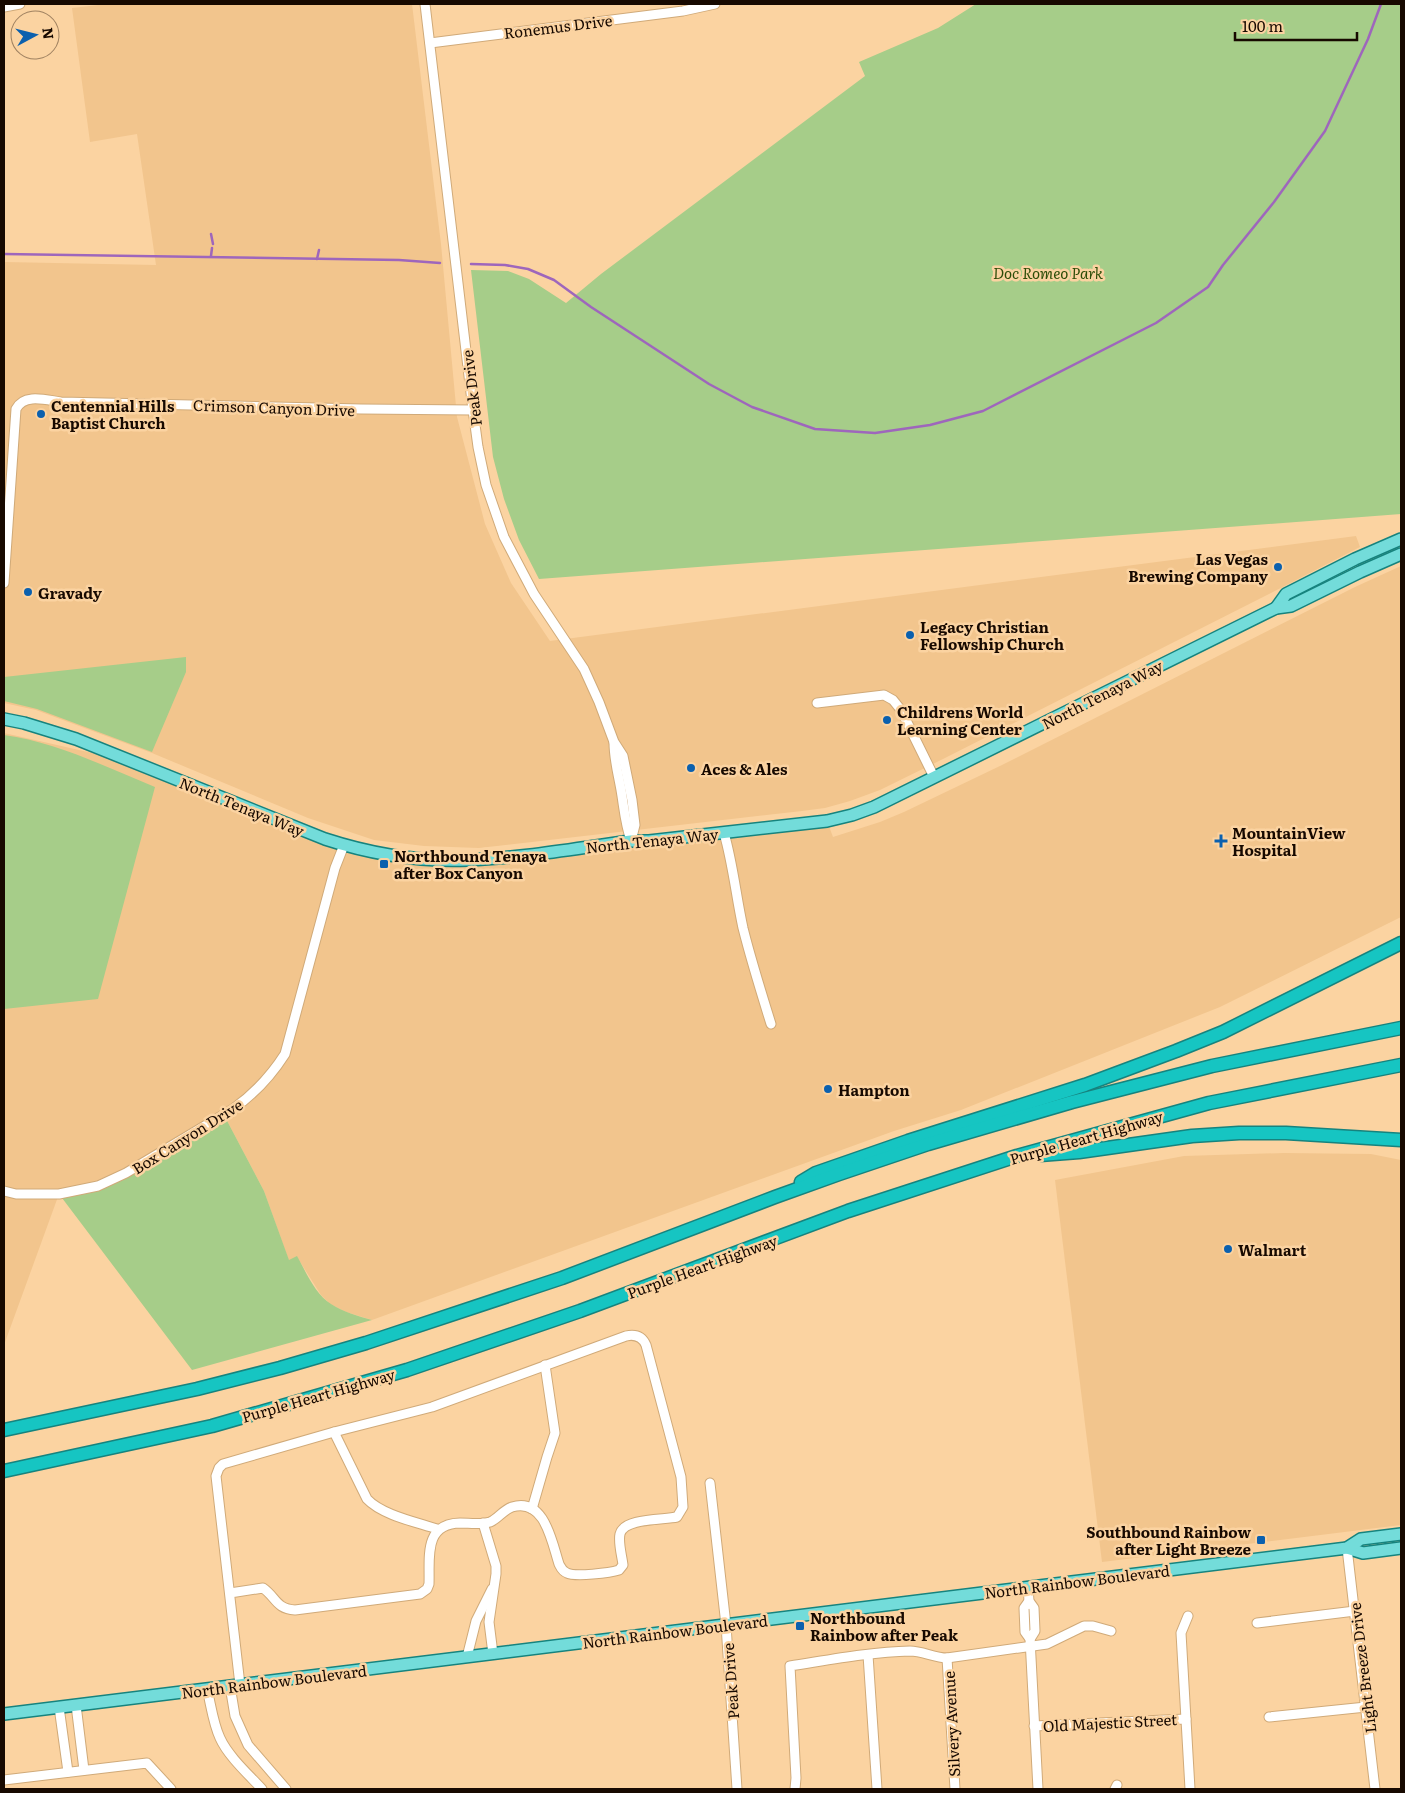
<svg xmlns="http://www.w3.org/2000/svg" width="1405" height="1793" font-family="Literata,serif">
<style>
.built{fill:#f2c58d}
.green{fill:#a6cd89}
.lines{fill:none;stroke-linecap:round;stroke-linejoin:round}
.stream{stroke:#9e66bc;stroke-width:2.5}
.minor-casing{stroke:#d0aa79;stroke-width:11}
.major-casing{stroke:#16837e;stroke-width:14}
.highway-casing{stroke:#16837e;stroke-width:15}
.minor{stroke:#fff;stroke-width:9}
.major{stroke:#73dcda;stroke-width:11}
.highway{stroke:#16c5c2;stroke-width:12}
.poi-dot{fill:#0b60ae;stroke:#fbd3a1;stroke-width:2}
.labels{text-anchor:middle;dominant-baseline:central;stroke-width:5;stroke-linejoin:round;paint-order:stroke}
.street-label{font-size:15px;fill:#170900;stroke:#fbd3a1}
.park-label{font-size:15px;font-style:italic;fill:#2c4d08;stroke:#fbd3a1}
.poi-label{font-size:15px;font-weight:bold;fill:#170900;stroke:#fbd3a1;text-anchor:start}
</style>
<rect width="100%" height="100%" fill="#fbd3a1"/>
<g class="built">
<polygon points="107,4 412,4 441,244 457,417 485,524 511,583 550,641 1356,536 1360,547 1269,594 943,759 880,790 850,801 825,808 802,811 479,848 424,846 374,840 308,818 152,753 36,710 4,703 4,262 156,265 137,134 90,142 72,8"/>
<polygon points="1401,566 1401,917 1220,1007 961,1110 894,1131 372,1320 346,1312 330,1304 321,1295 297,1257 289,1261 264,1191 224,1115 126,1173 59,1194 4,1345 4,733 132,762 303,831 432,859 827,821 833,837 880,822 904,812 1002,765 1355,587"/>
<polygon points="1284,1153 1371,1154 1401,1160 1401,1525 1102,1562 1055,1180 1184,1156"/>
</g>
<g class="green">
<polygon points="976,4 1401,4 1401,514 539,579 519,540 504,499 493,457 471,270 508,271 529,279 566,303 601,274 865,76 859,62 938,28"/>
<polygon points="186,657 186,672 152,752 37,709 4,701 4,677"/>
<path d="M4,735C56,742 106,767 155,787L98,999L4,1009Z"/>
<path d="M224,1115L264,1191L289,1260L297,1256C306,1272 315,1294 331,1304C343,1312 358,1316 372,1320L192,1370L59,1194L98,1186Z"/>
</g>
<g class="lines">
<g class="stream">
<polyline points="211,234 213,244"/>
<polyline points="4,254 399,260 440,263"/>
<polyline points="211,256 212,248"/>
<polyline points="317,259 319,250"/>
<polyline points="471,264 505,265 528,269 554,280 591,307 709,384 752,407 815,429 875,433 930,425 983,411 1156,323 1208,287 1223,265 1274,202 1325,131 1368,39 1381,4"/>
</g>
<g class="minor-casing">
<g id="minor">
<polyline points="425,4 473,410 478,447 486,485 504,537 534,594 584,669 599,702 614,742 623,756 632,800 635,825 631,841"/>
<polyline points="4,7 20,4"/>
<polyline points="430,43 683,11 715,4"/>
<path d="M4,583L16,409C24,393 46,400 61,402L361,409L473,410"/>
<polyline points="817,703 884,695 893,700 901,710 934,777"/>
<path d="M614,743C614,759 618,773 621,790C624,807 625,824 631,840"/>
<path d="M724,833C733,864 736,896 743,928C751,960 761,992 771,1024"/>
<path d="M4,1191L16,1194H59L98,1186L126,1173L233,1109C254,1094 271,1076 285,1054L335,868L344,845"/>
<path d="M334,1432L367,1499C382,1515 416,1522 437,1529"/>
<polyline points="710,1483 726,1625 737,1789"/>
<polyline points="532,1509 547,1457 555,1433 545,1365"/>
<polyline points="483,1523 496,1566 496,1574 489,1622 493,1654"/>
<polyline points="1347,1548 1375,1789"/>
<polyline points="1028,1587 1029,1601 1034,1608 1035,1631 1030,1639"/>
<path d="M230,1593L263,1588C276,1597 276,1609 295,1610L420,1594L427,1589L429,1584C430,1558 423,1524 460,1523C469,1523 481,1525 490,1522C498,1519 503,1510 512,1507C545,1497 552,1543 559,1564C561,1568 562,1571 567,1573C575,1577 610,1573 619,1570L623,1565C622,1556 618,1543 620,1534C624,1518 663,1520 677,1517L683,1507L681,1477L646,1345C642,1336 635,1334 626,1336L432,1407L334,1432L223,1464L219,1468L216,1476L240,1685"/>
<polyline points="1029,1601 1024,1608 1025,1632 1030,1639 1038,1789"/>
<polyline points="1188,1616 1181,1633 1190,1789"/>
<polyline points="1257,1623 1355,1611"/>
<polyline points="868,1655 877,1789"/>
<polyline points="467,1657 476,1621 492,1589"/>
<polyline points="947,1658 955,1789"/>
<polyline points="230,1686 235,1716 248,1745 286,1789"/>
<path d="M207,1689C211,1705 213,1723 220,1738C228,1756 249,1775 262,1789"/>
<polyline points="76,1705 84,1770"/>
<polyline points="59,1707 68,1772"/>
<polyline points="1269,1717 1366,1707"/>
<polyline points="1034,1726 1186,1719"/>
<polyline points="4,1780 147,1763 171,1789"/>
<path d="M795,1789L796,1778L790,1666C829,1660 870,1652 910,1651C922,1651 935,1658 947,1658L1047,1644L1084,1626H1093L1111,1631"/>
<polyline points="1115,1789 1117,1785"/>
</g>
</g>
<g class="major-casing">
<g id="major">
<polyline points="1276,608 1286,594 1355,559 1401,539"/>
<path d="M4,719L24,723L76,739L325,839C371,854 420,862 468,860C523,858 577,848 631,841H649L827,821L852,815L874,807L1276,608L1291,606L1360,572L1401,554"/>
<polyline points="1347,1548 1363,1553 1401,1548"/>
<polyline points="4,1714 1347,1548 1361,1539 1401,1534"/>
</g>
</g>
<g class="highway-casing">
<g id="highway">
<polyline points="1040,1155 1079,1152 1192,1136 1239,1133 1286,1133 1401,1140"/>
<polyline points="801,1182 816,1173 908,1141 1085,1085 1176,1051 1223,1032 1401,943"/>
<polyline points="4,1430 197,1389 280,1368 366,1343 562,1278 775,1197 839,1174 928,1144 1072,1102 1212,1066 1401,1028"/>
<polyline points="4,1471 212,1426 407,1370 580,1311 848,1211 1017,1156 1209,1103 1401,1065"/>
</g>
</g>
<use href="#minor" class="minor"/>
<use href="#major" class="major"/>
<use href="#highway" class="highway"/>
</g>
<g class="poi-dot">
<circle cx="41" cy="414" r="5"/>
<circle cx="1278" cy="567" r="5"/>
<circle cx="28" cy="592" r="5"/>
<circle cx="910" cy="635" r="5"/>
<circle cx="887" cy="720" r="5"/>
<circle cx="691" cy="768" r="5"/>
<path d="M1218.5 833.5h5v5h5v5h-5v5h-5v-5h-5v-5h5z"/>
<rect x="379" y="859" width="10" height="10" rx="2.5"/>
<circle cx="828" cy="1089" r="5"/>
<circle cx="1228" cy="1249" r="5"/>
<rect x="1256" y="1535" width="10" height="10" rx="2.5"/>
<rect x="795" y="1621" width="10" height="10" rx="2.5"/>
</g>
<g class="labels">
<g class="street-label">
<text transform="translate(558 26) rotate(-7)">Ronemus Drive</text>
<text transform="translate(471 388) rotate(-97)">Peak Drive</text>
<text transform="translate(274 407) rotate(2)">Crimson Canyon Drive</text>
<text transform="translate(1102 694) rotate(-27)">North Tenaya Way</text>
<text transform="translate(242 806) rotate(22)">North Tenaya Way</text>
<text transform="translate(652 840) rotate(-6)">North Tenaya Way</text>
<text transform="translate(187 1136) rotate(-32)">Box Canyon Drive</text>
<text transform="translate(1086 1137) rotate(-16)">Purple Heart Highway</text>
<text transform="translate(702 1266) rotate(-20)">Purple Heart Highway</text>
<text transform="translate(318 1395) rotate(-16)">Purple Heart Highway</text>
<text transform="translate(1077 1581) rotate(-7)">North Rainbow Boulevard</text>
<text transform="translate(675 1631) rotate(-7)">North Rainbow Boulevard</text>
<text transform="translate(1362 1668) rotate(-97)">Light Breeze Drive</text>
<text transform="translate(274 1681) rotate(-7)">North Rainbow Boulevard</text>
<text transform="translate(730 1681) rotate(-94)">Peak Drive</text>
<text transform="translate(1110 1722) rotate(-3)">Old Majestic Street</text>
<text transform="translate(951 1724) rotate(-93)">Silvery Avenue</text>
</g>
<g class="park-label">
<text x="1048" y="272">Doc Romeo Park</text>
</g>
<g class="poi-label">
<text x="51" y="405">Centennial Hills<tspan x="51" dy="17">Baptist Church</tspan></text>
<text x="1268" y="558" text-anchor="end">Las Vegas<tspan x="1268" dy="17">Brewing Company</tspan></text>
<text x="38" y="592">Gravady</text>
<text x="920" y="626">Legacy Christian<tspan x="920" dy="17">Fellowship Church</tspan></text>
<text x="897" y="711">Childrens World<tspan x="897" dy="17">Learning Center</tspan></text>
<text x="701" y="768">Aces &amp; Ales</text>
<text x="1232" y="832">MountainView<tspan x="1232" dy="17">Hospital</tspan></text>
<text x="394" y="855">Northbound Tenaya<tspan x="394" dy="17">after Box Canyon</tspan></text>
<text x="838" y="1089">Hampton</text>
<text x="1238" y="1249">Walmart</text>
<text x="1251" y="1531" text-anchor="end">Southbound Rainbow<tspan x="1251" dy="17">after Light Breeze</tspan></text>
<text x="810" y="1617">Northbound<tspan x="810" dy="17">Rainbow after Peak</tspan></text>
</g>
</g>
<rect width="1405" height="1793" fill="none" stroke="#170900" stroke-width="10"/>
<g transform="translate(35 35) rotate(83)"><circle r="24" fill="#fbd3a1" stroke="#a08261"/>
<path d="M0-4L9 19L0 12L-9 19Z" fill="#0b60ae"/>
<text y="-8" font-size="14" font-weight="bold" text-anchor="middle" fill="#170900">N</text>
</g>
<path d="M1235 32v8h122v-8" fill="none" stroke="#170900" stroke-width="2.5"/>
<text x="1242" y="32" font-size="15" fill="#170900" stroke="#fbd3a1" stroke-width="4" paint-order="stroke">100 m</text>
</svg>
